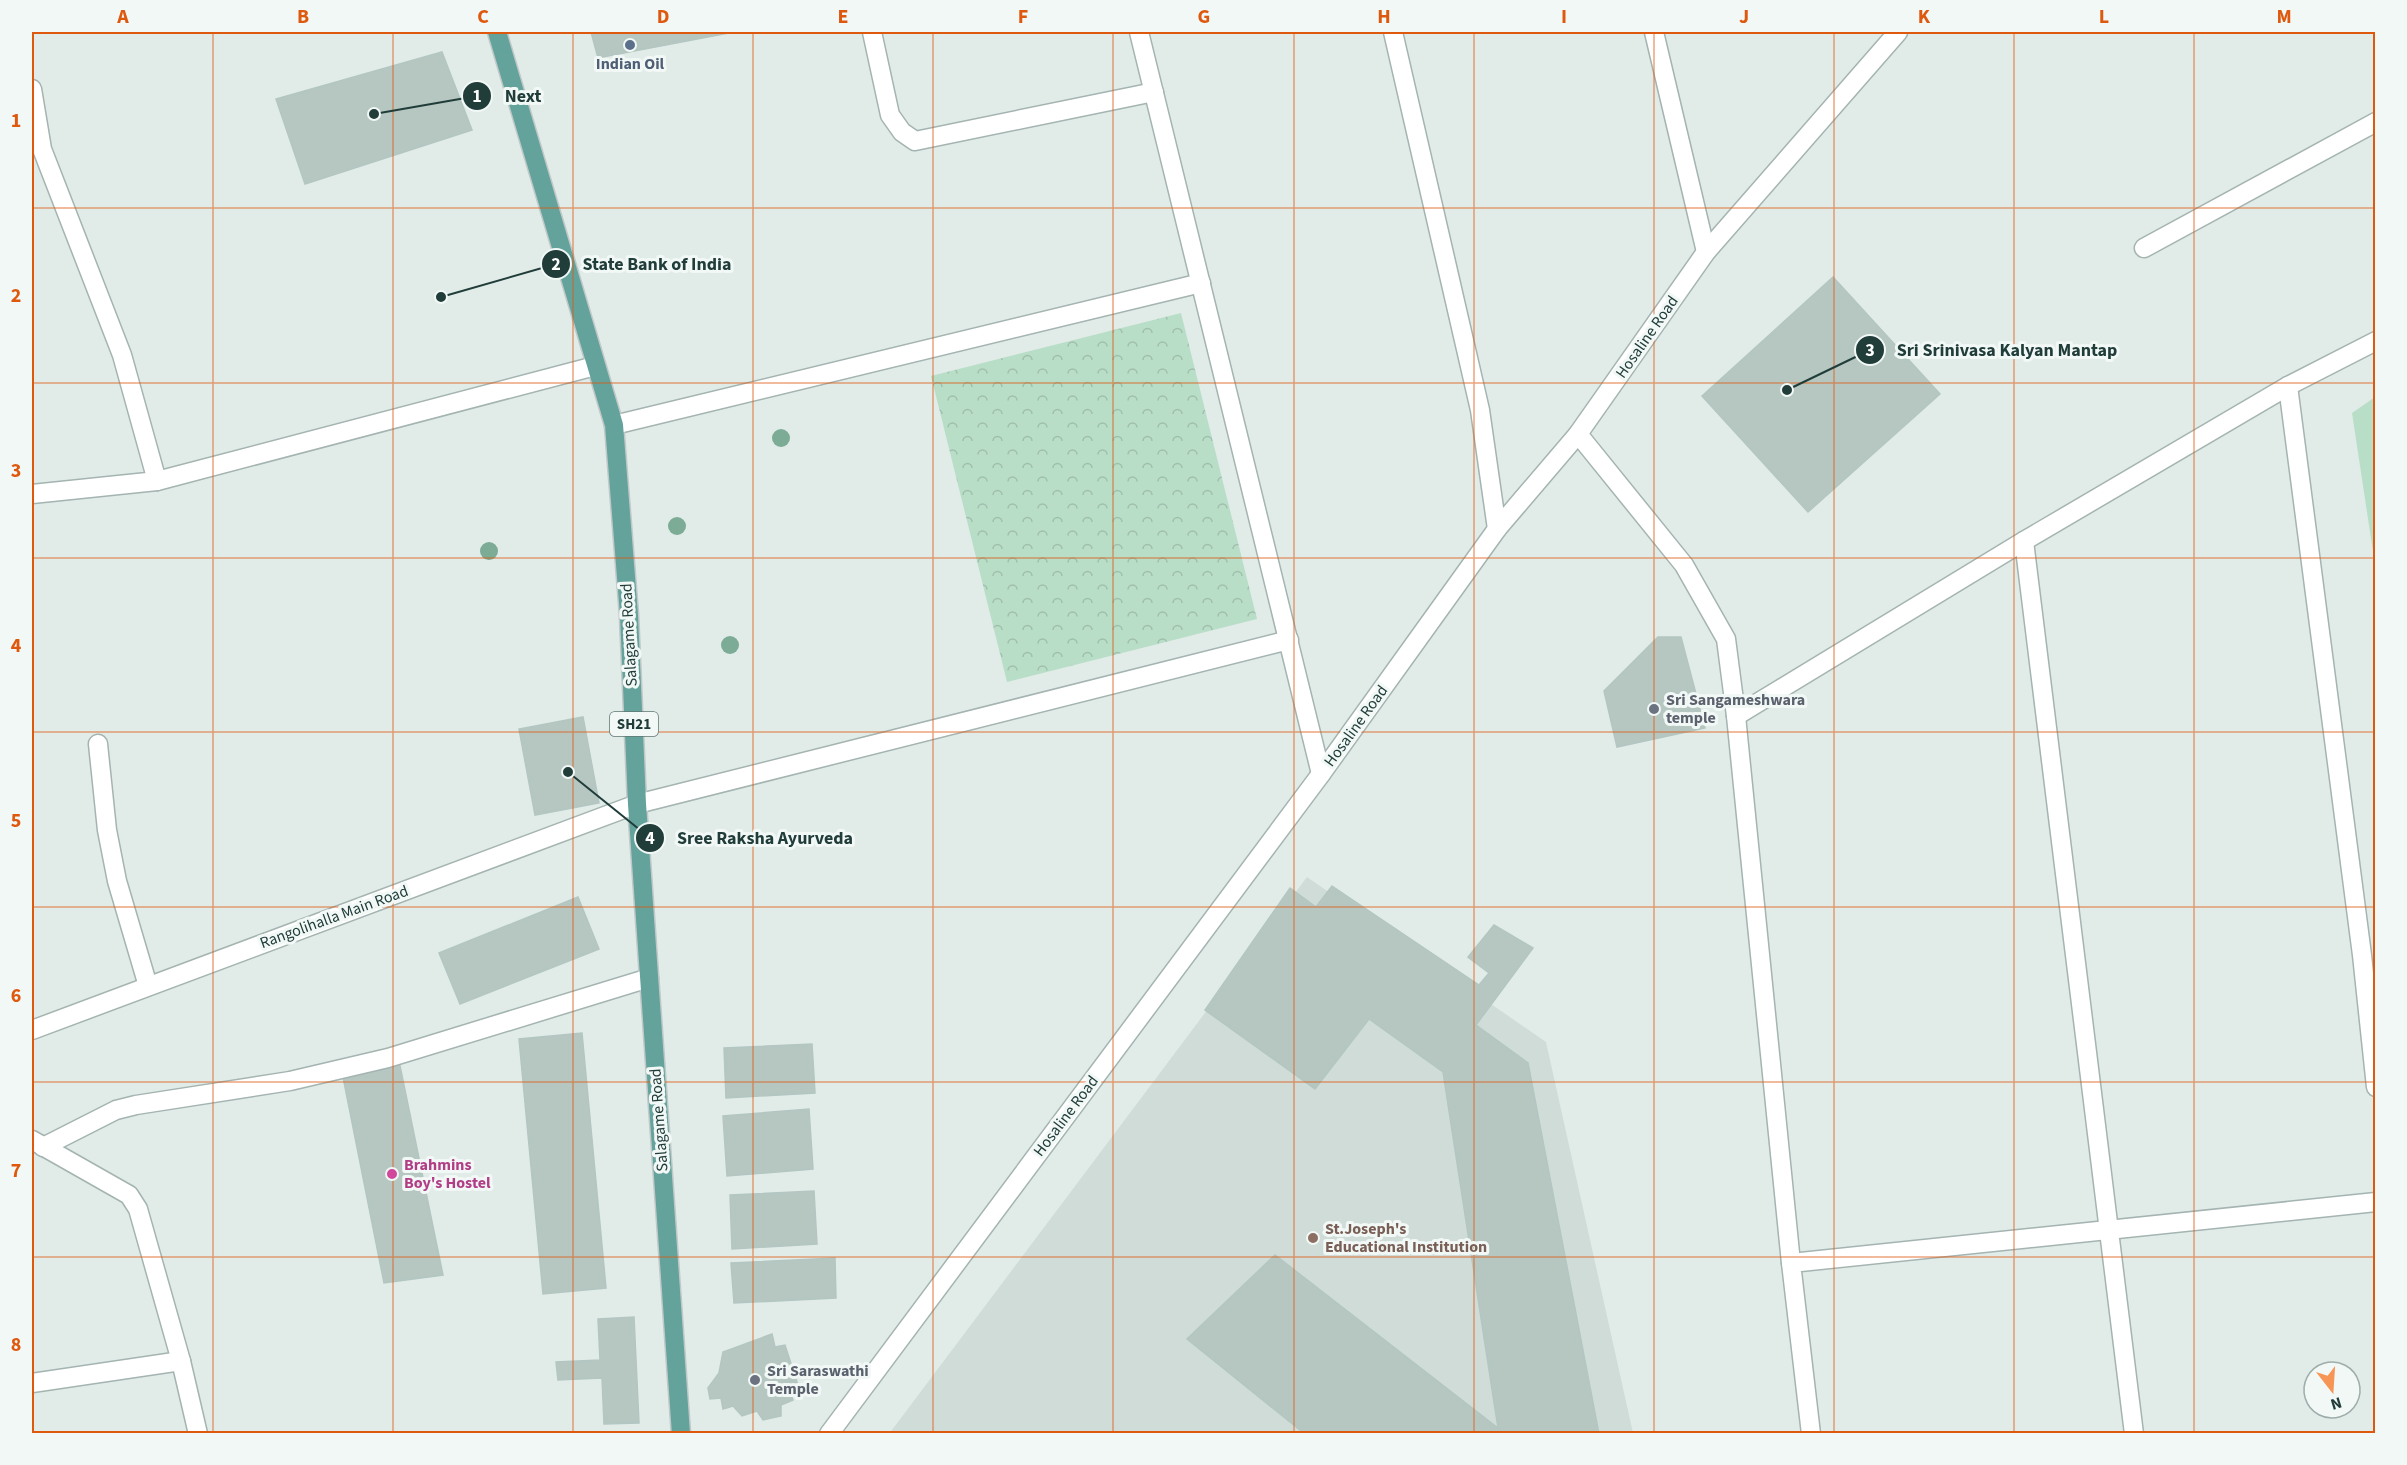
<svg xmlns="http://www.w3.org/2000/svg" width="2407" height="1465" font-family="'Source Sans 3',sans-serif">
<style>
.built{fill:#cfdcd8}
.grass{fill:#b9dec8}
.forest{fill:url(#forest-crowns)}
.building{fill:#b6c7c2;stroke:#b3c6c1;stroke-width:1.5}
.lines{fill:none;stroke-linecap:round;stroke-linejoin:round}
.minor-casing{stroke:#a4b4b1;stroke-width:21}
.major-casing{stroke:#c1c9c8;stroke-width:21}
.minor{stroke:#fff;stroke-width:18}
.major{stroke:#64a39c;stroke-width:18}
.tree{fill:#7cab96}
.grid{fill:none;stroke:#de580e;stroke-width:1.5;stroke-opacity:0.55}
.service-dot{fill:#5c6f8a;stroke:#f1f8f6;stroke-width:2}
.worship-dot{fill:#6b7280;stroke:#f1f8f6;stroke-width:2}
.hotel-dot{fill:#d1479c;stroke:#f1f8f6;stroke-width:2}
.education-dot{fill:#8d6e63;stroke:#f1f8f6;stroke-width:2}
.labels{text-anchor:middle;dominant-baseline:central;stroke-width:6;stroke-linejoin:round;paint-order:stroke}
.shield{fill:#f1f8f6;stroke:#5f7572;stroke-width:1.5}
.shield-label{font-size:15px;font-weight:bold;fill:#213d3a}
.service-label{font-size:16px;font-weight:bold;fill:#4e5e75;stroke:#f1f8f6}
.street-label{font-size:16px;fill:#213d3a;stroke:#f1f8f6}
.worship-label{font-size:16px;font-weight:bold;fill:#5b616d;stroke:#f1f8f6;text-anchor:start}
.hotel-label{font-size:16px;font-weight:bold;fill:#b23c85;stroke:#f1f8f6;text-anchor:start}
.education-label{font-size:16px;font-weight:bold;fill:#785e54;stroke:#f1f8f6;text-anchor:start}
.leader{fill:none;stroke:#213d3a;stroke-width:2}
.callout-dot{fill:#213d3a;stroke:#f1f8f6;stroke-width:2}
.mark-label{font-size:18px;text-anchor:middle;font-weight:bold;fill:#fff}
.callout-label{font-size:18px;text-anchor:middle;font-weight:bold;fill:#213d3a;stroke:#f1f8f6;stroke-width:6;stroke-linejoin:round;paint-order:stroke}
.neatline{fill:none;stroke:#de580e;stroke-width:2}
.grid-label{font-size:20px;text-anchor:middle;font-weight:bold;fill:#de580e}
</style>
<defs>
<pattern id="forest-crowns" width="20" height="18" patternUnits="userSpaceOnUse" patternTransform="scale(1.5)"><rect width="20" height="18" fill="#b9dec8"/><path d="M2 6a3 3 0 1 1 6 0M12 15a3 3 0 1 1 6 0" fill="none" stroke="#9fbfad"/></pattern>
</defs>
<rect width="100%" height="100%" fill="#e1ece9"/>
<polygon class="built" points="1307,877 1546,1042 1633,1433 889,1434"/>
<polygon class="grass" points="2375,397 2375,565 2352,413"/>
<polygon class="forest" points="1181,313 1257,619 1007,682 931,376"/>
<g class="building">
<polygon points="591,32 734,32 598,58"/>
<polygon points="442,52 472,130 305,184 276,99"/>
<polygon points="1833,277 1940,394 1808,512 1702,396"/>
<polygon points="1658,637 1681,637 1705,728 1617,747 1604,691"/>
<polygon points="583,717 599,803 535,815 519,729"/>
<polygon points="1332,886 1479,985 1489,973 1468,957 1494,925 1533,948 1476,1025 1528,1063 1599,1434 1305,1434 1187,1339 1275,1255 1498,1428 1443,1072 1369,1019 1315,1089 1205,1010 1290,888 1316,907"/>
<polygon points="578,897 599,949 460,1004 439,953"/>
<polygon points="582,1033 606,1288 543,1294 519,1039"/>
<polygon points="812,1044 815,1093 726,1098 724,1048"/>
<polygon points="399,1061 443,1275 384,1283 342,1072"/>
<polygon points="809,1109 813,1169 727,1176 723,1116"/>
<polygon points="814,1191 817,1244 732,1249 730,1195"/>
<polygon points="835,1258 836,1298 734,1303 731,1263"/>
<polygon points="634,1317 639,1423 604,1424 602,1378 558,1380 556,1362 600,1360 598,1319"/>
<polygon points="772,1334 775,1347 785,1345 799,1388 790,1391 793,1400 781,1405 781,1416 763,1420 757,1411 742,1416 733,1406 723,1409 721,1398 710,1399 708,1388 719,1373 723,1352"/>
</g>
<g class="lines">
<g class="minor-casing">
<g id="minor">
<polyline points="872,32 890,115 902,132 915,141 1154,92"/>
<polyline points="1139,32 1321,774"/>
<polyline points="1393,32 1480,410 1497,529"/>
<polyline points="1654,32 1706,252"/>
<polyline points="32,89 42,149 122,355 157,481 32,494"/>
<polyline points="2144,248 2376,122"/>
<polyline points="2288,386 2362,955 2376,1087"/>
<polyline points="614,425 1201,283"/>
<polyline points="1578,434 1684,565 1726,639 1736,716 2024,541 2288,386 2376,341"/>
<polyline points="157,481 595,366"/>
<polyline points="2024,541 2134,1434"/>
<polyline points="1736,716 1791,1263"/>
<polyline points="98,744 107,830 117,881 148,986"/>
<polyline points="32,1030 637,804 1289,640"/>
<polyline points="32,1140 129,1195 138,1209 181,1361"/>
<polyline points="43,1147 116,1110 136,1105 290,1081 388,1058 649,978"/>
<polyline points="32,1383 181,1361 198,1434"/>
<polyline points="829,1434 1321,774 1497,529 1578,434 1706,252 1898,32"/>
<polyline points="1811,1434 1791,1263 2376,1202"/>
</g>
</g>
<g class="major-casing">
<polyline id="major" points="497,32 614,425 629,615 637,804 681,1434"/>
</g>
<use href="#minor" class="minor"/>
<use href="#major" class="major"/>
</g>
<g class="tree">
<circle cx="781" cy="438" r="9"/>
<circle cx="677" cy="526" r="9"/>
<circle cx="489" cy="551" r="9"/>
<circle cx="730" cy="645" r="9"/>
</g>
<path class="grid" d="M213,32V1434M393,32V1434M573,32V1434M753,32V1434M933,32V1434M1113,32V1434M1294,32V1434M1474,32V1434M1654,32V1434M1834,32V1434M2014,32V1434M2194,32V1434M32,208H2376M32,383H2376M32,558H2376M32,732H2376M32,907H2376M32,1082H2376M32,1257H2376"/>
<circle class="service-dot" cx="630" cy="45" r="6"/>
<g class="worship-dot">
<circle cx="1654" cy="709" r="6"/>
<circle cx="755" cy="1380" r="6"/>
</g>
<circle class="hotel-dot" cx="392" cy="1174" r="6"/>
<circle class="education-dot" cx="1313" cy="1238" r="6"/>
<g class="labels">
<rect class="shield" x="610" y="712" width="48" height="24" rx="4.5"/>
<g class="shield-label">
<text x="634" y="724">SH21</text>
</g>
<g class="service-label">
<text x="630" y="64">Indian Oil</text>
</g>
<g class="street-label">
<text transform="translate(1647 337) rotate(-55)">Hosaline Road</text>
<text transform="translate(629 635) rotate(-93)">Salagame Road</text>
<text transform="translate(1356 726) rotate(-54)">Hosaline Road</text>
<text transform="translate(334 917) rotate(-20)">Rangolihalla Main Road</text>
<text transform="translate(1066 1116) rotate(-53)">Hosaline Road</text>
<text transform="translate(659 1120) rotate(-94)">Salagame Road</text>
</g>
<g class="worship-label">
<text x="1666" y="700">Sri Sangameshwara<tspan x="1666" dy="18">temple</tspan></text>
<text x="767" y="1371">Sri Saraswathi<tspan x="767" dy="18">Temple</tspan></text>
</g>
<g class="hotel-label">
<text x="404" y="1165">Brahmins<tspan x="404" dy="18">Boy's Hostel</tspan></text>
</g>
<g class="education-label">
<text x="1325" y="1229">St.Joseph's<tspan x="1325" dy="18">Educational Institution</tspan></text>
</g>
</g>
<path class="leader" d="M374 114L477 96M441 297L556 264M1787 390L1870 350M568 772L650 838"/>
<g class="callout-dot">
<circle cx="374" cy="114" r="6"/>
<circle cx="441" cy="297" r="6"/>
<circle cx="1787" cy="390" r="6"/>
<circle cx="568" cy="772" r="6"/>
<circle cx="477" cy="96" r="15"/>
<circle cx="556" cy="264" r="15"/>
<circle cx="1870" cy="350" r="15"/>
<circle cx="650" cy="838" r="15"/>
</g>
<g class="mark-label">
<text x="477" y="102">1</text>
<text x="556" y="270">2</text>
<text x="1870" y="356">3</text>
<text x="650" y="844">4</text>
</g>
<g class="callout-label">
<text x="523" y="102">Next</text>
<text x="657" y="270">State Bank of India</text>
<text x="2007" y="356">Sri Srinivasa Kalyan Mantap</text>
<text x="765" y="844">Sree Raksha Ayurveda</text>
</g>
<rect width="2407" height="1465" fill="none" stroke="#f1f8f6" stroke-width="66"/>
<g transform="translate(2332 1390) rotate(163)"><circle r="28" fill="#f1f8f6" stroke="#9eadab" stroke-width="1.5"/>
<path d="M0-4.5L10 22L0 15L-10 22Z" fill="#f79554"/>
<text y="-9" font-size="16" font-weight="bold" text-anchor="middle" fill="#213d3a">N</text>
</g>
<rect x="33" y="33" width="2341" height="1399" class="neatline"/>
<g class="grid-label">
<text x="123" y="23">A</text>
<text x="303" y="23">B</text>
<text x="483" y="23">C</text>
<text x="663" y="23">D</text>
<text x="843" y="23">E</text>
<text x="1023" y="23">F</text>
<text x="1204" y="23">G</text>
<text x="1384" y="23">H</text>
<text x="1564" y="23">I</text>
<text x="1744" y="23">J</text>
<text x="1924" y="23">K</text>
<text x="2104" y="23">L</text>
<text x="2284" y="23">M</text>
<text x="16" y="127">1</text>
<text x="16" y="302">2</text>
<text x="16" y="477">3</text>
<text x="16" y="652">4</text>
<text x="16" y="827">5</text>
<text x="16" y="1002">6</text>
<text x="16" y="1177">7</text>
<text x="16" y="1351">8</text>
</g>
</svg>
